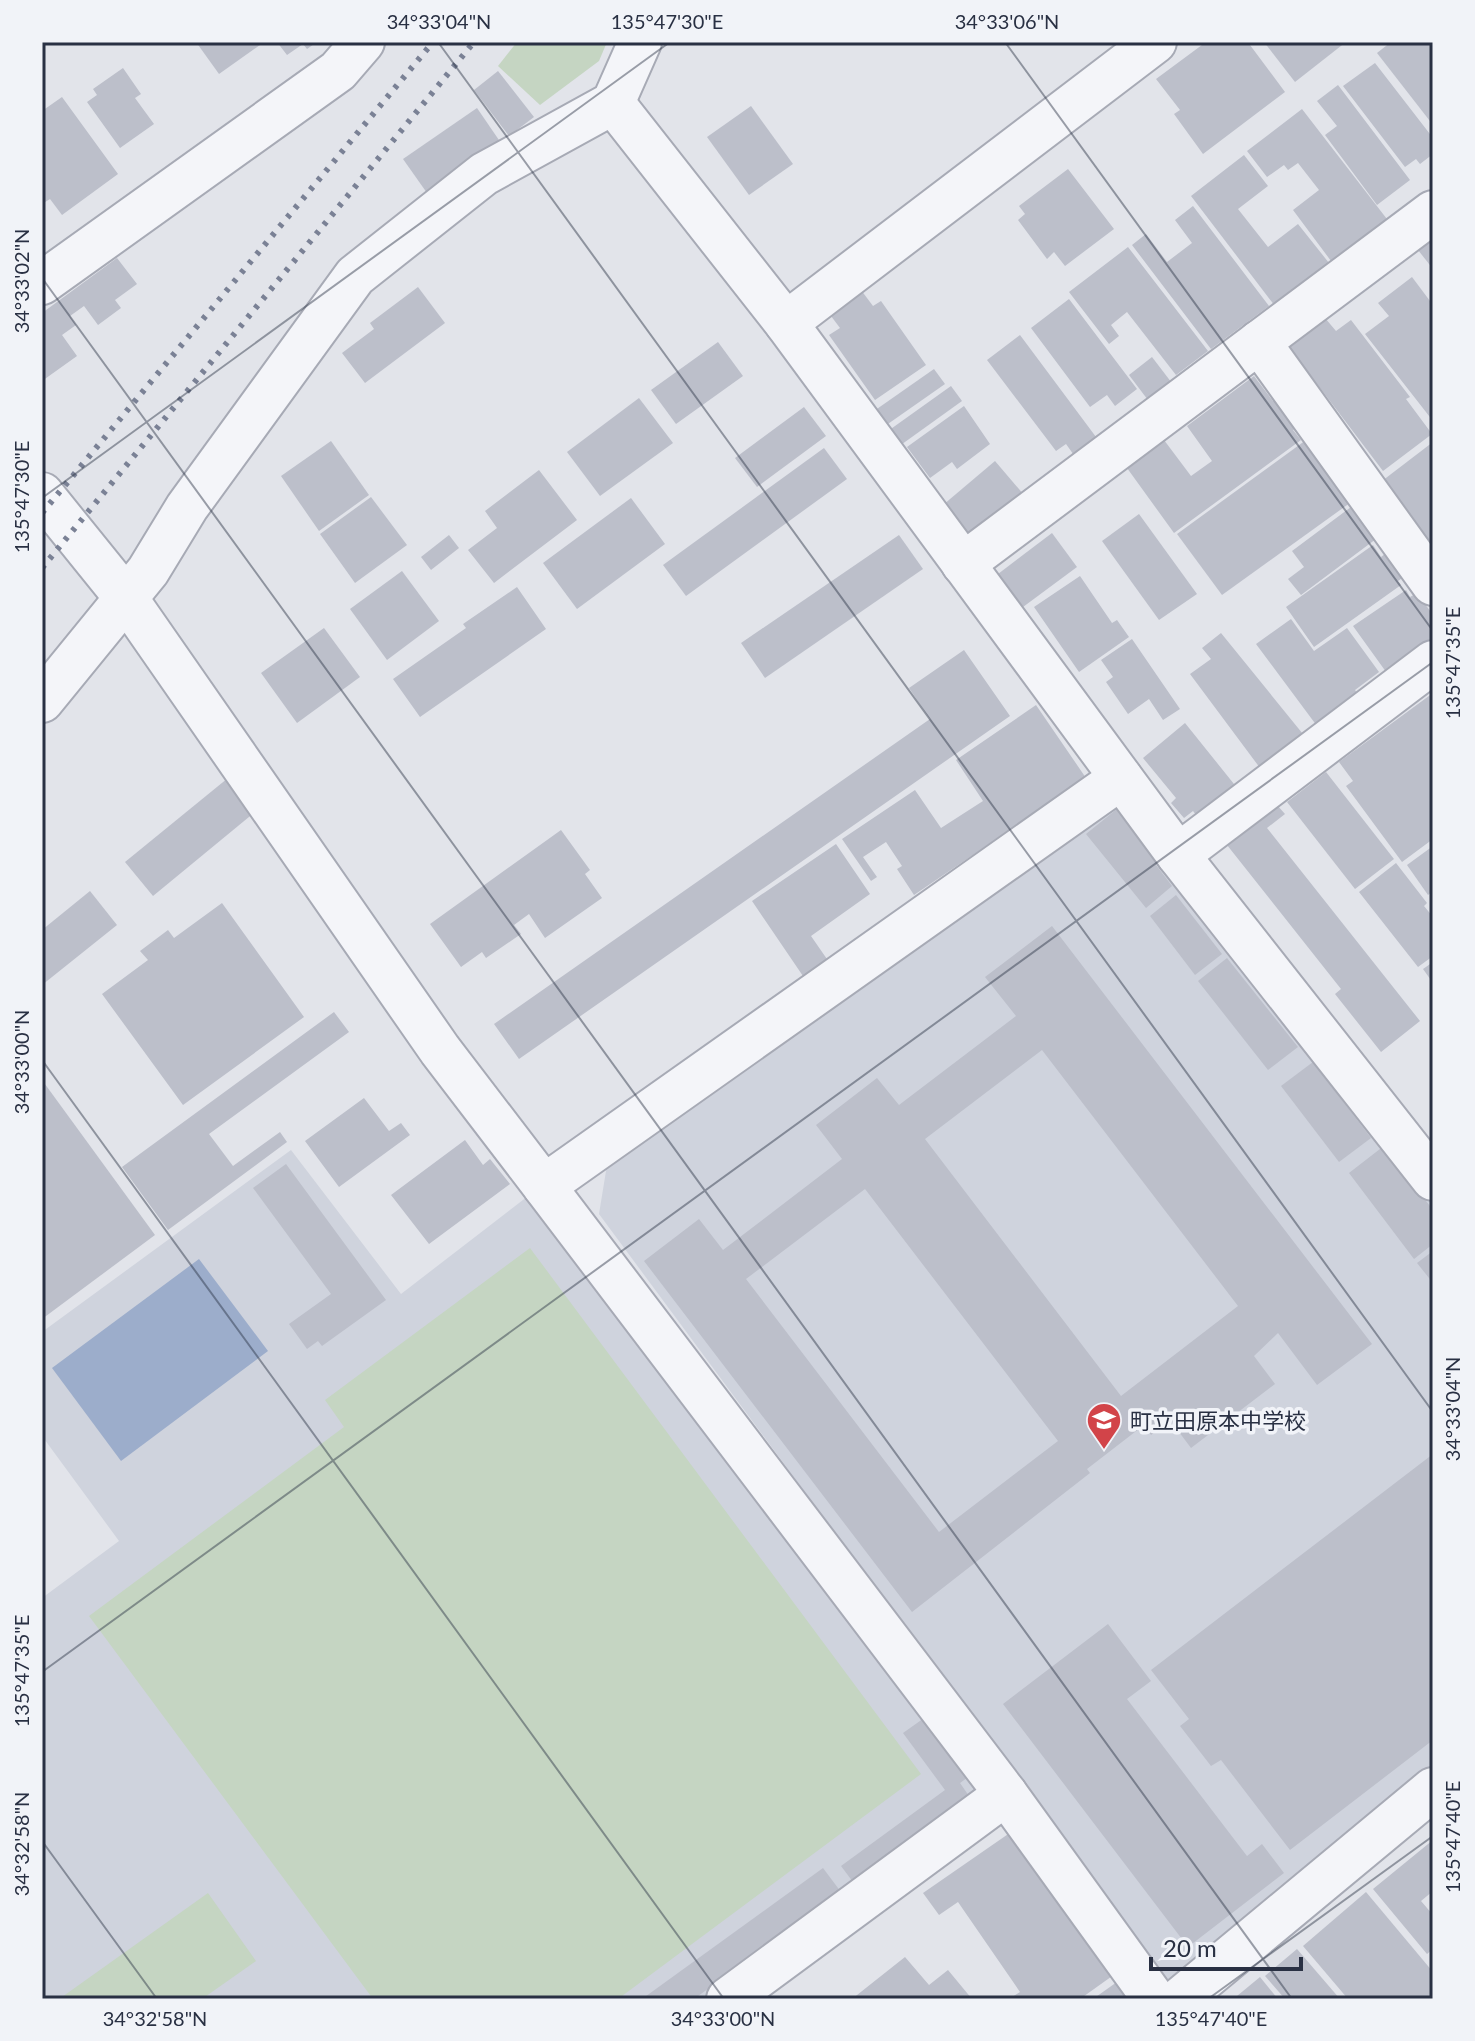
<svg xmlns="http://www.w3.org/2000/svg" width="1475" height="2041" font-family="Lato,'Noto Sans JP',sans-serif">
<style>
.built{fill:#cfd3dd}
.green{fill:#c5d5c2}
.water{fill:#9cadcb}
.building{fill:#bcbfca;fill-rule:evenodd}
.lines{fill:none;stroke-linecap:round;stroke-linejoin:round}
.minor-casing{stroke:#a7aab5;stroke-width:46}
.minor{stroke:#f4f5f9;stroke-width:42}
.rail{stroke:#7a8195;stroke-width:6;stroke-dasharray:4 8;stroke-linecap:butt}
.ticks{fill:none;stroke:#293043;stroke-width:2;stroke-opacity:0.45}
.labels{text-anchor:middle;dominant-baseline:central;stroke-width:7;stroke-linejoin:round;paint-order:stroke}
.poi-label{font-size:22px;fill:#293043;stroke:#f1f3f8;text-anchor:start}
.neatline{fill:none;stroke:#293043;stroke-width:3}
.ticks-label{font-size:20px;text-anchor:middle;fill:#293043}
</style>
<rect width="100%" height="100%" fill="#e2e4ea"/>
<g class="built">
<polygon points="1119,805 1433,1195 1433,1767 1176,1978 1154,1983 950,1688 599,1214 607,1165"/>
<polygon points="291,1150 401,1294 532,1193 983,1779 971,1799 701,1999 42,1999 42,1598 119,1541 42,1436 42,1332"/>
</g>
<g class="green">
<polygon points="517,42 607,42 599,61 540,105 498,66"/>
<polygon points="530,1248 921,1774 618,1999 373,1999 89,1616 344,1427 325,1400"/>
<polygon points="208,1893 256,1961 202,1999 63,1999 62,1997"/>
</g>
<polygon class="water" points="199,1259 268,1351 121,1461 52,1368"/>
<g class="building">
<polygon points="196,42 258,42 260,45 219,74"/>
<polygon points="277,42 317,42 307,49 303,44 287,55"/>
<polygon points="1206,42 1253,42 1250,45 1285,92 1203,154 1174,114 1180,110 1156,79"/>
<polygon points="1264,42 1346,42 1295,82"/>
<polygon points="1391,42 1433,42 1433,125 1377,53"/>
<polygon points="1375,63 1433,138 1433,154 1420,164 1416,159 1405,167 1343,86"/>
<polygon points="123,68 141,94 135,98 154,124 120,148 87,102 97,95 93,89"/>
<polygon points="498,71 534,117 509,136 474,90"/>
<polygon points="1338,85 1410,180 1377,205 1325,135 1337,126 1317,101"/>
<polygon points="62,97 118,174 62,215 50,199 42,204 42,111"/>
<polygon points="751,106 793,164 749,195 707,137"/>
<polygon points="477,108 501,143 427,193 403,159"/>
<polygon points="1302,109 1390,223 1334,265 1293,210 1319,190 1298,163 1288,170 1284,165 1267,177 1247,151"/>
<polygon points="1244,155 1268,186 1238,209 1268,247 1298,224 1333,268 1278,310 1191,196"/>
<polygon points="1068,169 1114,229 1065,266 1054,252 1047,259 1018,220 1025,214 1019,206"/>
<polygon points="1193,206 1269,306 1211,349 1132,245 1146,234 1167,262 1192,243 1175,220"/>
<polygon points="1433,239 1433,269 1418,250"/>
<polygon points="1128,247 1208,351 1176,375 1127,312 1111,325 1119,336 1109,344 1069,292"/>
<polygon points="117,258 137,284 115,300 121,308 98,325 84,306 70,316 76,325 62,335 77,356 42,381 42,313"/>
<polygon points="1412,277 1433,305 1433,421 1365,334 1389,316 1378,303"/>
<polygon points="418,287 445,323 365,383 342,353 374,329 370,323"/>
<polygon points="861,290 873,306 881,301 926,365 875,400 829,335 840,328 828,312"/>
<polygon points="1069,299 1137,389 1115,406 1107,395 1090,407 1031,328"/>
<polygon points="1325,318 1336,331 1351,320 1410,397 1406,399 1432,434 1383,471 1308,372 1304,375 1284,348"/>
<polygon points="1020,335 1099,441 1076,458 1066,444 1056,451 987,360"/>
<polygon points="718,342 743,376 676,424 651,390"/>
<polygon points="1152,357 1178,391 1154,408 1129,375"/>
<polygon points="934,369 945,384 885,426 874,411"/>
<polygon points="1254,376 1273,401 1280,397 1300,425 1293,430 1301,440 1174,533 1127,468 1164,440 1191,476 1212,461 1187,426"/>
<polygon points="951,386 962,401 898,447 888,431"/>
<polygon points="639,398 673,443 600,496 567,452"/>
<polygon points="964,406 990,444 957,469 952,462 930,478 907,447"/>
<polygon points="804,407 826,436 757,487 735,458"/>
<polygon points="1306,440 1354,500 1222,595 1177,534"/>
<polygon points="331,441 369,495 319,531 281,476"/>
<polygon points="1433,442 1433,557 1382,481"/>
<polygon points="824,448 847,479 686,596 663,565"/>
<polygon points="995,461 1024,495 971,539 943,505"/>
<polygon points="539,470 577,520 494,583 468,550 497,528 485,511"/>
<polygon points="371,497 407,545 355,583 320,534"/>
<polygon points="631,498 665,544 577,609 543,563"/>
<polygon points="1355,504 1380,536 1301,595 1288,579 1304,567 1292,551"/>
<polygon points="1139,514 1197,594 1159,620 1102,541"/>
<polygon points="1052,533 1077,567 1023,607 998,574"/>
<polygon points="449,535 459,548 431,570 421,557"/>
<polygon points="899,535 923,569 765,678 741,643"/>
<polygon points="1373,545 1381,557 1390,550 1408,574 1398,581 1401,585 1314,647 1286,607"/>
<polygon points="402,571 439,621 387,660 350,609"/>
<polygon points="1080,576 1112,623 1117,620 1129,637 1079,672 1034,607"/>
<polygon points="517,587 546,629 420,717 393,679 466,628 463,624"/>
<polygon points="1406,590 1410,597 1417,593 1433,615 1433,645 1389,676 1353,626"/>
<polygon points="1291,619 1314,651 1347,628 1379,672 1355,690 1359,696 1317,726 1256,644"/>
<polygon points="324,628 360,677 297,723 261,673"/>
<polygon points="1221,633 1307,739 1263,772 1190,674 1211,659 1202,648"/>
<polygon points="1132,639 1180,709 1163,720 1149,699 1128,714 1106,682 1113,677 1101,660"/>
<polygon points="964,650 1010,716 519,1059 494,1024 930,719 909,688"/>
<polygon points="1433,693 1433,839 1402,862 1346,786 1353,781 1339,762"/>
<polygon points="1036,705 1086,778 914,895 897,869 902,866 886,842 863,857 877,877 871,881 842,839 915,790 941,828 983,801 956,760"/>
<polygon points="1185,723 1238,789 1200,820 1193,811 1184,818 1171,803 1176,798 1143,758"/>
<polygon points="1326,772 1394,859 1355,889 1287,802"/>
<polygon points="228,778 255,812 153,896 125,862"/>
<polygon points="1277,805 1285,814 1267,828 1420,1021 1381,1052 1335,994 1341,989 1227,845"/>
<polygon points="1117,809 1159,862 1156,865 1172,886 1146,908 1086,834"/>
<polygon points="561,830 590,870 585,874 602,898 545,938 529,914 514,925 521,934 486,958 482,952 461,967 430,924"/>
<polygon points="836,844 870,894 811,936 829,962 805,979 752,901"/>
<polygon points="1433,846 1433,891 1428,895 1407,865"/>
<polygon points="1396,863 1427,903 1424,906 1433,917 1433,956 1418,967 1359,892"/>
<polygon points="90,891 117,925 42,985 42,930"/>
<polygon points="1176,895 1222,954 1195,975 1150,916"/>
<polygon points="222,903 304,1017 183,1105 102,994 148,960 140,951 168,930 174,938"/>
<path d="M1052,926L1372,1344L1317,1385L1278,1333L1254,1356L1275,1384L1191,1448L1170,1420L1151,1435L1144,1425L1087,1469L1090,1473L912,1612L644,1261L699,1219L723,1250L842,1159L816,1125L877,1078L899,1105L1016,1016L985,977ZM1042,1050L1238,1306L1121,1396L925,1139ZM865,1189L1058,1441L939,1532L746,1279Z"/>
<polygon points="1227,958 1298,1047 1268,1070 1198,981"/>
<polygon points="1433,962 1433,983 1423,969"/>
<polygon points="334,1012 349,1032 209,1134 233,1166 280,1132 287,1142 168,1230 122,1167"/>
<polygon points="1313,1062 1371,1138 1339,1162 1281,1086"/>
<polygon points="42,1080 155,1235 42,1319"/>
<polygon points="364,1098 389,1131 401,1123 410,1135 339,1187 305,1141"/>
<polygon points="465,1140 483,1165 490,1159 510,1184 429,1244 391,1195"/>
<polygon points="1389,1142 1428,1193 1423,1197 1433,1210 1433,1244 1414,1259 1349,1173"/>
<polygon points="286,1164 386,1300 322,1346 318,1341 307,1349 289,1324 331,1294 253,1188"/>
<polygon points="1433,1251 1433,1283 1417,1263"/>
<polygon points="1433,1454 1433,1740 1290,1850 1221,1760 1211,1766 1180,1726 1189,1719 1151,1670"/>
<polygon points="1108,1624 1151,1681 1127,1699 1247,1856 1262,1844 1284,1873 1188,1947 1003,1704"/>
<polygon points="927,1716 971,1775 960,1783 969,1796 853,1882 841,1866 945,1790 903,1733"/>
<polygon points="1014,1830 1115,1974 1080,1999 1009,1999 1020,1992 958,1902 939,1915 923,1893"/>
<polygon points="1433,1840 1433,1891 1421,1901 1433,1915 1433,1949 1427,1954 1373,1889"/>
<polygon points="823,1868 841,1892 694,1999 642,1999"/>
<polygon points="1366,1892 1433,1972 1433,1999 1348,1999 1303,1946"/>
<polygon points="1297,1949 1340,1999 1285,1999 1265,1976"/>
<polygon points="905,1957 929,1985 948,1970 972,1999 852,1999"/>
<polygon points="1124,1977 1139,1999 1093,1999"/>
<polygon points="1260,1977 1278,1999 1240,1999 1237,1996"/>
</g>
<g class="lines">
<g class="minor-casing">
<g id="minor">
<polyline points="613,103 786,323 1178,855 1433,1179"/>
<polyline points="42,283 338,71 363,42"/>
<polyline points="786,323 1155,42"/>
<polyline points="1259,342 1433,584"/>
<polyline points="42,494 126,598 440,1050 544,1186 1121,778"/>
<polyline points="963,564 1433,212"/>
<polyline points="42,701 148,571 187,507 355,276 484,174 613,103 640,42"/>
<polyline points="1178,855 1433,662"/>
<polyline points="544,1186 1006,1794 1154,1999"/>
<polyline points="728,1999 1006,1794"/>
<polyline points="1180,1999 1433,1789"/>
</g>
</g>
<use href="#minor" class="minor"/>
<g class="rail">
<polyline points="42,513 433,42"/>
<polyline points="42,568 474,42"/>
</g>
</g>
<path class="ticks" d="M438,42L1433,1412M1005,42L1433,631M42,278L1292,1999M42,498L670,42M42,1060L724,1999M42,1672L1433,662M42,1841L157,1999M1208,1999L1433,1836"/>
<defs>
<g id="school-pin" transform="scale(1.8)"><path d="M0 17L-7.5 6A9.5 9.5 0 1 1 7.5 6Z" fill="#d24449" stroke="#f1f3f8"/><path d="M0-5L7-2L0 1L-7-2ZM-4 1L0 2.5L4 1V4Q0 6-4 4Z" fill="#fff"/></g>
</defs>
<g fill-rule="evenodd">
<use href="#school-pin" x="1104" y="1420"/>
</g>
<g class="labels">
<g class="poi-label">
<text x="1130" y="1420">町立田原本中学校</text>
</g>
</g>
<rect width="1475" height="2041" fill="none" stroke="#f1f3f8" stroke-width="88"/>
<path d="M1151 1957v12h150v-12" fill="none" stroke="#293043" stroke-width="4"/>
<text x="1163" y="1957" font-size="24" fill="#293043" stroke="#f1f3f8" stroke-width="6" paint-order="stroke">20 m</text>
<rect x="44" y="44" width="1387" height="1953" class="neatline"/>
<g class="ticks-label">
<text x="439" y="29">34°33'04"N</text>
<text x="667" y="29">135°47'30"E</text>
<text x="1007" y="29">34°33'06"N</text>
<text transform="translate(22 281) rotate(-90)" y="7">34°33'02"N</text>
<text transform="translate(22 497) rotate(-90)" y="7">135°47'30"E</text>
<text transform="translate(1453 663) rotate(-90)" y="7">135°47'35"E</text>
<text transform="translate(22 1062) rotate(-90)" y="7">34°33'00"N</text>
<text transform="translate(1453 1409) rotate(-90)" y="7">34°33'04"N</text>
<text transform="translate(22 1671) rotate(-90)" y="7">135°47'35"E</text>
<text transform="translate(1453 1837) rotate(-90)" y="7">135°47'40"E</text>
<text transform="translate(22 1844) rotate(-90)" y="7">34°32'58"N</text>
<text x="155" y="2026">34°32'58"N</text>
<text x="723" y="2026">34°33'00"N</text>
<text x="1211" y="2026">135°47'40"E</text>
</g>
</svg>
